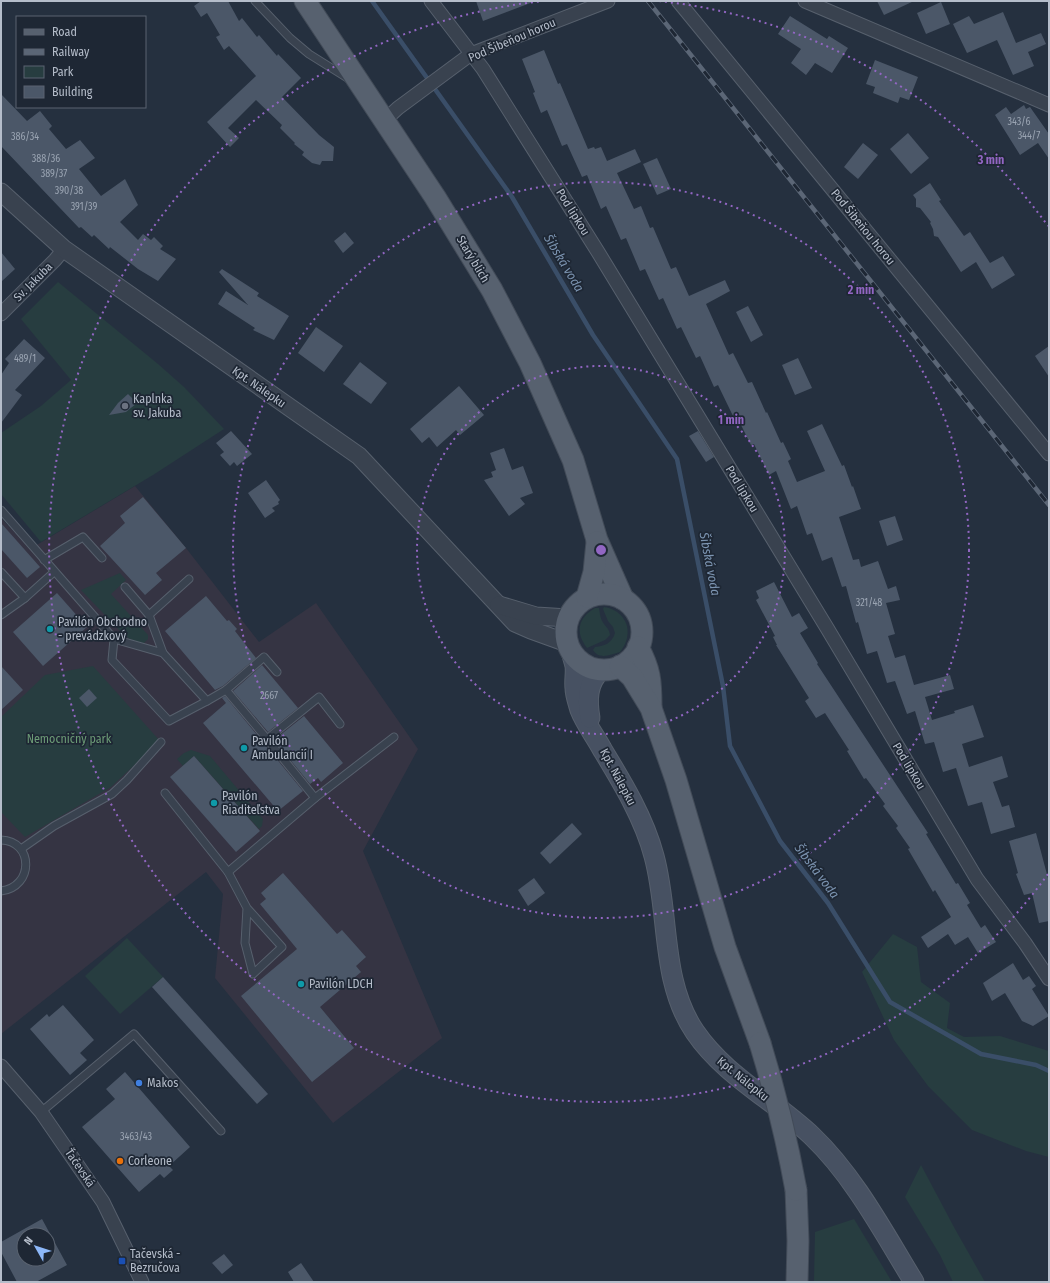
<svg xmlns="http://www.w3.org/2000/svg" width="1050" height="1283" font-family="'Fira Sans Condensed',sans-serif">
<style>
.medical{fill:#353443}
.green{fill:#273d40}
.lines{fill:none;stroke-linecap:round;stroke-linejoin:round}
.stream{stroke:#3a4e68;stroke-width:4.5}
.building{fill:#4b5768;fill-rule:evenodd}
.service-casing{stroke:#57606d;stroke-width:9}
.minor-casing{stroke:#57606d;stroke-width:15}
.tertiary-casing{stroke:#57606d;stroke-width:19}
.secondary-casing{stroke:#57606d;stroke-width:21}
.primary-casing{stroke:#424b58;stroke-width:23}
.service{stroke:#39424f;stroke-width:7}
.minor{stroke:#39424f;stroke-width:13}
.tertiary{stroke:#39424f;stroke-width:17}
.secondary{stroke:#475162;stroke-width:19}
.primary{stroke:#57616f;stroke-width:21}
.rail-casing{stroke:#5b6676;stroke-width:4.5}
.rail{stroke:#1e2734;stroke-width:3;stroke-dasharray:9;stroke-linecap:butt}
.primary-bridge-casing{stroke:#424b58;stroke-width:23;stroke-linecap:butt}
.primary-bridge{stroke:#57616f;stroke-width:21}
.ring{fill:none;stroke:#9266c3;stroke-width:2;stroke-dasharray:2 4}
.worship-dot{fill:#6b7280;stroke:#1e2734;stroke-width:1.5}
.culture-dot{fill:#0f9aa8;stroke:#1e2734;stroke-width:1.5}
.shop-dot{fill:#3f7fe0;stroke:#1e2734;stroke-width:1.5}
.food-dot{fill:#e8710a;stroke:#1e2734;stroke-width:1.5}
.transit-dot{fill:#1a4fb4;stroke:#1e2734;stroke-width:1.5}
.labels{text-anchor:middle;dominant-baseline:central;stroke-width:3.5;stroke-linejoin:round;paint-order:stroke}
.number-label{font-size:10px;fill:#9aa4b2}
.street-label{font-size:12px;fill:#b5bdca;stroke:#1e2734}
.poi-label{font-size:12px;fill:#b5bdca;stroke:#1e2734;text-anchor:start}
.park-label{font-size:12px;fill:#6c9b76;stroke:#1e2734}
.water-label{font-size:13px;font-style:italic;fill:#7c94b1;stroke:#1e2734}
.centre{fill:#9266c3;stroke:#1e2734;stroke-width:2}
.ring-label{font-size:12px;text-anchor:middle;font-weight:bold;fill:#9266c3;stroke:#1e2734;stroke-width:3.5;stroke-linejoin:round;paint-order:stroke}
</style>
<rect width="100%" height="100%" fill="#25303f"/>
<polygon class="medical" points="135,486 186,548 259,642 316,603 418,749 363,851 442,1038 333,1123 215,978 223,894 206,872 1,1034 1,518 30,549"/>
<g class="green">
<polygon points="58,282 158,364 184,387 224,429 153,475 41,542 1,494 1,433 41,406 71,380 21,319"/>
<polygon points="120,573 126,580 111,594 148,635 148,639 143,644 131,640 124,635 81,590"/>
<path d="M604,607C619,609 631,622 627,638C626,643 623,648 620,652C610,655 599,660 593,650L595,647C605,646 612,643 615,633L613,627L608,621L603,609Z"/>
<path d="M595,608H599C600,613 600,619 604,624C607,628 609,629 610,635L605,640L587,648C575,632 578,618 595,608Z"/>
<polygon points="93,666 160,741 111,787 25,837 1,812 1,717 45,675"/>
<polygon points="191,750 210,756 263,819 262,826 259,829 194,756 183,766 177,759 184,753"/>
<polygon points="893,934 917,947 921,982 950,1003 947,1028 964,1037 1000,1036 1049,1051 1049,1157 1026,1151 972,1130 928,1086 894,1040 862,972"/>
<polygon points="127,938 163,977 120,1014 85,976"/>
<polygon points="921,1165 955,1229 985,1282 953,1282 940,1255 905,1197"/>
<polygon points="854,1219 892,1282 814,1282 815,1232"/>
</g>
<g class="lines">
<polyline class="stream" points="372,1 512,197 593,335 677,459 723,686 730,746 780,841 828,903 890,1002 981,1054 1036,1065 1049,1071"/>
</g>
<g class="building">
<polygon points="201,1 228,1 239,21 242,18 257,37 259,35 277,56 278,54 301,78 282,97 319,135 334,147 333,161 322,161 320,165 312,163 302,155 304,152 294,144 295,143 280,128 282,125 256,100 228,128 239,138 230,147 207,122 256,76 229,46 224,50 216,37 220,35 207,13 201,17 194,6"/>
<polygon points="476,1 533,1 533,2 483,21"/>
<polygon points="877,1 914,1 884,15"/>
<polygon points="941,2 950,24 926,34 917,13"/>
<polygon points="1003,12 1016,43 1041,33 1046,44 1028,52 1034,66 1013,75 997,40 967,53 953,24 969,16 974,24"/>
<polygon points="790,16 827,39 829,36 848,48 832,73 815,63 806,75 791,63 801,49 778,34"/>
<polygon points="544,50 558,84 560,83 588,149 594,147 595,149 601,147 607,161 635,149 641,162 617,173 634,209 641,206 650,228 653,227 671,269 676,267 689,296 725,280 730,291 706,304 729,355 733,353 748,383 752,382 766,413 767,412 781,443 783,442 791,459 788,461 797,482 825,471 807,431 822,424 842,466 844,465 852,487 853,486 861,509 839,517 853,560 859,559 861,567 878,561 888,589 896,586 900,600 886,603 895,634 888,636 895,658 905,655 914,685 950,675 954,689 925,697 932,720 955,713 954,711 973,705 984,737 962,744 969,767 1002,756 1008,777 993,782 1002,807 1009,805 1015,827 991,834 982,802 968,806 956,768 943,772 934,742 925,744 915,711 907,714 895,681 887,683 877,651 867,654 858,622 856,623 846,586 842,587 832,557 822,561 812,533 807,535 797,506 791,509 776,471 769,475 754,444 751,445 736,415 733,416 718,385 714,387 700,356 696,358 681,327 677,329 663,298 659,300 645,269 640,271 626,238 621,240 606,206 601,209 587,175 582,177 567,144 562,146 547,110 541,113 533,93 535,92 522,59"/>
<polygon points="875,60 918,77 909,100 900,97 898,103 873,93 875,87 866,84"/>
<polygon points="1,94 27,121 40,111 52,126 49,129 66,149 80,140 95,158 79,169 101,196 125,179 138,205 120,222 138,240 143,234 151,240 154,237 163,246 160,249 176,259 158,281 138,269 110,247 109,249 94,235 92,237 81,227 79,228 1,146"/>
<polygon points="1024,105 1026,109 1030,107 1049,134 1049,159 1038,143 1020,155 995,115 1006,107 1011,114"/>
<polygon points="908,133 929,158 911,174 890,149"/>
<polygon points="863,143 878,155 858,179 844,167"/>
<polygon points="657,158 671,189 657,195 643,164"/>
<polygon points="930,183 941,200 939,201 964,236 970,232 990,263 1003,256 1015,275 992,289 976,262 961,272 938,237 934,236 933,229 930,223 931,222 920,208 916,207 916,199 913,195"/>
<polygon points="345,232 354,243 343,253 334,241"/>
<polygon points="1,252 15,269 1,282"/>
<polygon points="222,269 259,293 257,296 289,316 274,340 253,330 255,328 218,304 226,291 248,305 219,272"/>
<polygon points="748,306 763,335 751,342 736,312"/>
<polygon points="316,327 343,346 324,372 298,353"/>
<polygon points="24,339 45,358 15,390 22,395 1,423 1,375 9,363 5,359"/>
<polygon points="1049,346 1049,377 1035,356"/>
<polygon points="798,358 812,388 795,395 782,365"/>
<polygon points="360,362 387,383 371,404 343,384"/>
<polygon points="459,386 484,415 460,435 456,430 437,447 429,437 422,443 410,429"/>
<polygon points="128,394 137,403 126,412 109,415 118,403"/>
<polygon points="231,431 252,454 237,466 234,462 230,466 220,455 224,452 216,443"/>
<polygon points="698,431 714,457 706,462 689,436"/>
<polygon points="504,448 512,470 523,466 533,493 520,498 525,504 509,516 484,480 493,477 491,472 496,470 490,453"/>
<polygon points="266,480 280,500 278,502 279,504 272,508 275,511 265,518 248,493"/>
<polygon points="143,497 186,548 156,573 162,580 145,595 100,546 125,523 120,516"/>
<polygon points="895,516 903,540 887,546 879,521"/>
<polygon points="1,523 40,567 27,578 1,549"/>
<polygon points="774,582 792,617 799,613 808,628 800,633 818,663 817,664 928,833 926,834 956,884 958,883 970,903 967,905 981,928 985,925 996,942 978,953 968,937 955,945 948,934 928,948 921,937 951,917 935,890 933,892 908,849 910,848 896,828 898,826 883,806 885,804 866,778 864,779 847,751 849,750 825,713 816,718 805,701 809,698 776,645 777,645 773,637 775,636 756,600 759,598 756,591"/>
<polygon points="57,593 87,627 43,666 13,632"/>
<polygon points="206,596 227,621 229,620 237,629 235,631 256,658 223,686 215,690 165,631"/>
<polygon points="262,665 298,708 268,732 233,691"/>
<polygon points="1,666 23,690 1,710"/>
<polygon points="89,689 97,698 87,707 79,698"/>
<polygon points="225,696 303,791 278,811 203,723 226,703 222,698"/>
<polygon points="304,716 343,763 321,782 318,778 310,784 274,740"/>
<polygon points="194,756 260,831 236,852 170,777"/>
<polygon points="572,823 582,834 550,864 540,853"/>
<polygon points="1036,833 1049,882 1049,921 1039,923 1032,893 1024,895 1016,874 1018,873 1009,841"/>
<polygon points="283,873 337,934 342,930 366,957 356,966 361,972 320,1007 354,1048 312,1082 241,996 297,949 260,904 266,899 261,893"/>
<polygon points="534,878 545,893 528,906 518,890"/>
<polygon points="1013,963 1023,980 1029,976 1036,986 1032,989 1049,1016 1033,1026 1022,1021 1005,993 992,1001 983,983"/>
<polygon points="163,977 268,1094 257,1104 152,987"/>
<polygon points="63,1005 94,1040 80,1053 87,1060 70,1075 30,1029 47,1014 49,1017"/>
<polygon points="125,1072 190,1147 169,1166 173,1170 164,1178 160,1174 139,1192 82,1127 115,1099 106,1089"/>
<path d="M42,1219L67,1265L36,1282H17L1,1252V1242ZM24,1235H48V1259H24Z"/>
<polygon points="224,1254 233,1265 222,1274 212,1263"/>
<polygon points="301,1263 314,1282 294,1282 288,1272"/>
</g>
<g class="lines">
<g class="service-casing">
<g id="service">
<polyline points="255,1 290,38 309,54 349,79"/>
<polyline points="1,510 114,639 163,653 207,701 169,721 112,660 114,639"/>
<polyline points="44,560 83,537 102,558"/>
<polyline points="1,572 25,598"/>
<polyline points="125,587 149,615 189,579"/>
<polyline points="1,615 25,598 54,572"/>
<polyline points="149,615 163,653"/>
<polyline points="226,690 267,739 319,697 340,724"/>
<polyline points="207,701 226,690 264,657 277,672"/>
<polyline points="165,793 228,872 315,798 267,739"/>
<polyline points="315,798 394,737"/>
<path d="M1,840C34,841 34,887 1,891"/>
<polyline points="21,849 54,826 112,794 127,780 161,742"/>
<polyline points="228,872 247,908 245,943 253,974 282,947 247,908"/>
<polyline points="41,1112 134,1034 221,1131"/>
</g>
</g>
<g class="minor-casing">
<g id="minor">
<polyline points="431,1 483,69 598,252 827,628 977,879 1025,943 1049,979"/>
<polyline points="678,1 1049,454"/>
<polyline points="805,1 1049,105"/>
<polyline points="385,120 398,108 471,54 608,1"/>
<polyline points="1,314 55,260 64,249"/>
<polyline points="1,1066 41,1112 103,1202 142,1282"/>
</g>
</g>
<g class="tertiary-casing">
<g id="tertiary">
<polyline points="1,192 64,249 359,456 515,623 531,630 567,643"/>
<polyline points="499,605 536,616 568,618"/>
</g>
</g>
<g class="secondary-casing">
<g id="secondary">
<path d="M571,651C572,656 574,661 575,666C576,673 574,681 575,688C575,695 578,703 580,710C585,723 595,736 602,749C622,782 644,818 654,856C670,914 660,981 695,1032C725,1076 774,1100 812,1136C854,1176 884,1233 914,1282"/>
<path d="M590,718C587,700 587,683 601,670"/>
</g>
</g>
<g class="primary-casing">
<g id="primary">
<polyline points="305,1 435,197 492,290 530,363 573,460 597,540 623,599"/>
<circle cx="604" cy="632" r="38"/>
<polyline points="587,597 594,572 597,542"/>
<path d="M638,647C650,669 651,681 651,706"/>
<polyline points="620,666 632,677 651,708 676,780 725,947 760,1043"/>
<polyline points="796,1190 798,1241 797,1282"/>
</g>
</g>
<use href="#service" class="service"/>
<use href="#minor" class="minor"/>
<use href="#tertiary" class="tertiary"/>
<use href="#secondary" class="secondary"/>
<use href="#primary" class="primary"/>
<g class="rail-casing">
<polyline id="rail" points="648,1 1049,505"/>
</g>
<use href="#rail" class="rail"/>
<g class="primary-bridge-casing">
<path id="primary-bridge" d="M760,1043C775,1092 787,1140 796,1190"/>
</g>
<use href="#primary-bridge" class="primary-bridge"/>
</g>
<g class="ring">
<circle cx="601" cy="550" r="184"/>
<circle cx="601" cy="550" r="368"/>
<path d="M1048 874A552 552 0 1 1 543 1M659 1A552 552 0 0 1 1048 226"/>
</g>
<circle class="worship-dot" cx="125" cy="406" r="4"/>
<g class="culture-dot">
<circle cx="50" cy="629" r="4"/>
<circle cx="244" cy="748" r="4"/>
<circle cx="214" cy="803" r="4"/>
<circle cx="301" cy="984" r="4"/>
</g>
<circle class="shop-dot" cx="139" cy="1083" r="4"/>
<circle class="food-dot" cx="120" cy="1161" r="4"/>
<rect class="transit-dot" x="118" y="1257" width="8" height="8" rx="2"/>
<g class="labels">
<g class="number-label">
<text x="1019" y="122">343/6</text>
<text x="1029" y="136">344/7</text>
<text x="25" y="137">386/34</text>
<text x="46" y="159">388/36</text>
<text x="54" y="174">389/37</text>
<text x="69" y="191">390/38</text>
<text x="84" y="207">391/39</text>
<text x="25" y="359">489/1</text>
<text x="869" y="603">321/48</text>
<text x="269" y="696">2667</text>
<text x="136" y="1137">3463/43</text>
</g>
<g class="street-label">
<text transform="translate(512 40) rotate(-23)">Pod Šibeňou horou</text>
<text transform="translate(573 212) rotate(58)">Pod lipkou</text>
<text transform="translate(863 227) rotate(51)">Pod Šibeňou horou</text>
<text transform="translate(473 259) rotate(59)">Starý blich</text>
<text transform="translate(33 282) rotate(-45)">Sv. Jakuba</text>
<text transform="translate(259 387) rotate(35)">Kpt. Nálepku</text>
<text transform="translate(742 489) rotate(59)">Pod lipkou</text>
<text transform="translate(909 766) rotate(59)">Pod lipkou</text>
<text transform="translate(618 777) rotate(62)">Kpt. Nálepku</text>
<text transform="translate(743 1079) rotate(39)">Kpt. Nálepku</text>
<text transform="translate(80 1168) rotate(56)">Ťačevská</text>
</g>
<g class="poi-label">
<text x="133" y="399">Kaplnka<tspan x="133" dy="14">sv. Jakuba</tspan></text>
<text x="58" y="622">Pavilón Obchodno<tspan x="58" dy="14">- prevádzkový</tspan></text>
<text x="252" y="741">Pavilón<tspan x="252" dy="14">Ambulancií I</tspan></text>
<text x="222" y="796">Pavilón<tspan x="222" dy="14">Riaditeľstva</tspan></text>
<text x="309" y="984">Pavilón LDCH</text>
<text x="147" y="1083">Makos</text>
<text x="128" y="1161">Corleone</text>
<text x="130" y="1254">Tačevská -<tspan x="130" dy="14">Bezručova</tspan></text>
</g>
<g class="park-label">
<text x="69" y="739">Nemocničný park</text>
</g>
<g class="water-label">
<text transform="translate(564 263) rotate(59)">Šibská voda</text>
<text transform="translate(710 564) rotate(79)">Šibská voda</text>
<text transform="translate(817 871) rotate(53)">Šibská voda</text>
</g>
</g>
<circle cx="601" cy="550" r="6" class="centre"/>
<g class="ring-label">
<text x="991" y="164">3 min</text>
<text x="861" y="294">2 min</text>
<text x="731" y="424">1 min</text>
</g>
<rect width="1050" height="1283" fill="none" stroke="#b5bdca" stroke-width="4"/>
<rect x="16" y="16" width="130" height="92" fill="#1e2734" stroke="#5a6370"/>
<rect x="24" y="29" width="20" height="6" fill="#57616f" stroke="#5a6370"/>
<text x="52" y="36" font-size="12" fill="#b5bdca">Road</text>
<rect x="24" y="49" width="20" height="6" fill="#5b6676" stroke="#5a6370"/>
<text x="52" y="56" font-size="12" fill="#b5bdca">Railway</text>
<rect x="24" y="66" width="20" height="12" fill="#273d40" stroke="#5a6370"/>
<text x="52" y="76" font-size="12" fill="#b5bdca">Park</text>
<rect x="24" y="86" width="20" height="12" fill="#4b5768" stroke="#5a6370"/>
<text x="52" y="96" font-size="12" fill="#b5bdca">Building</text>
<g transform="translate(36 1247) rotate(309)"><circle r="19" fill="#1e2734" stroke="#5a6370"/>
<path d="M0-3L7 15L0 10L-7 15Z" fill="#8cb7f8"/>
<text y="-6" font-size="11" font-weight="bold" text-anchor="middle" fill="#b5bdca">N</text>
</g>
</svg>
